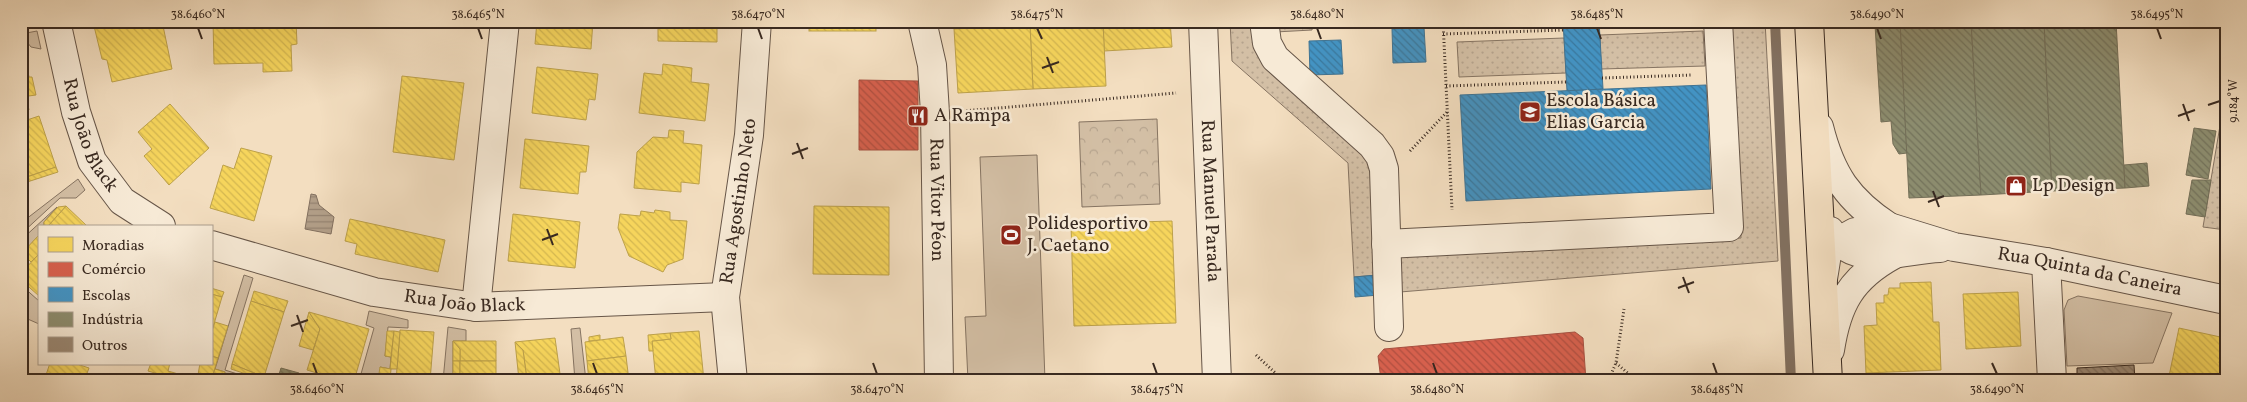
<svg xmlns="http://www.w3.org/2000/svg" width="2247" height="402" font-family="Vollkorn,serif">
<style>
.grass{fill:url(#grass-dots);stroke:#867462}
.forest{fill:url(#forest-crowns);stroke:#867462}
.garden{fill:#d3bfa5;stroke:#867462}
.water{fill:url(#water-rules);stroke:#827060}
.homes{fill:url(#homes-back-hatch);stroke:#bda14a}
.shops{fill:url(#shops-back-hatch);stroke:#a75040}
.schools{fill:url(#schools-back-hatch);stroke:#407392}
.industry{fill:url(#industry-back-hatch);stroke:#736e57}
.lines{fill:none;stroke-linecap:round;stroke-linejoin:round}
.stream{stroke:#827060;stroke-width:10}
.building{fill:url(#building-back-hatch);stroke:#382920}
.minor-casing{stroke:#675648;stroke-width:30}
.major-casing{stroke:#382920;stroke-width:30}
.path{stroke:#382920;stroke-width:3;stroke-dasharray:1 2.5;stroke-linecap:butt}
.minor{stroke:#f7ead6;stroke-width:28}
.major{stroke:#f3dec0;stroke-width:28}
.ticks{fill:none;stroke:#382920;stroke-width:2}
.labels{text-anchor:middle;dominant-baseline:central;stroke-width:5;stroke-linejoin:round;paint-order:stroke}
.poi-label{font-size:19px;fill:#382920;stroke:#f7ead6;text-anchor:start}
.street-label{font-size:19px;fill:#382920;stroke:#f7ead6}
.neatline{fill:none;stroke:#382920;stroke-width:2}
.ticks-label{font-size:12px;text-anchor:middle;fill:#382920}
</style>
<defs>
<pattern id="grass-dots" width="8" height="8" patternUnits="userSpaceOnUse" patternTransform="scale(1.25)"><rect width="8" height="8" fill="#d3bfa5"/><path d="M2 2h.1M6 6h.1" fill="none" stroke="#b6a48e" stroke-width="1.8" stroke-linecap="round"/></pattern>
<pattern id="forest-crowns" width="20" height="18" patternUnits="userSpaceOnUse" patternTransform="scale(1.25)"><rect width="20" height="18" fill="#d3bfa5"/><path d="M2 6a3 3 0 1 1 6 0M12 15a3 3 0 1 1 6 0" fill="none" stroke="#b6a48e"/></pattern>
<pattern id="water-rules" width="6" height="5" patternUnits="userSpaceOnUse" patternTransform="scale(1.25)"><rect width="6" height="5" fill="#b3a08a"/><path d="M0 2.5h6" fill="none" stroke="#938270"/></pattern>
<pattern id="homes-back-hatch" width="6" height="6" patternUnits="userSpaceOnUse" patternTransform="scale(1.25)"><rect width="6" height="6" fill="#f6d55c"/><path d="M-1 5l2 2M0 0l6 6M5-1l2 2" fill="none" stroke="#d4b750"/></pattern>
<pattern id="shops-back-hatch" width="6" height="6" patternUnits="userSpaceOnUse" patternTransform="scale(1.25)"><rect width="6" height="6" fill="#d6604d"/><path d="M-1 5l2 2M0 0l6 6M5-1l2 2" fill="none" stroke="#af4f40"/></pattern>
<pattern id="schools-back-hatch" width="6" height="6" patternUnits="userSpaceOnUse" patternTransform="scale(1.25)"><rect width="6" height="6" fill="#4393c3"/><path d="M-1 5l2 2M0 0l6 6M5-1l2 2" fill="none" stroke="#39789e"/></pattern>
<pattern id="industry-back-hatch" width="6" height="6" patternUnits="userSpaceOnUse" patternTransform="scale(1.25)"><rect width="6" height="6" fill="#8c8c6e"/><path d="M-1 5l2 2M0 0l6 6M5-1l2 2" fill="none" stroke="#73725a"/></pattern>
<pattern id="building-back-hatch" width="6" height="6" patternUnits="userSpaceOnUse" patternTransform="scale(1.25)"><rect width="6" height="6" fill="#998773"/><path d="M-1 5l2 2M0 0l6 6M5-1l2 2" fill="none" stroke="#7e6e5e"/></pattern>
</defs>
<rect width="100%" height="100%" fill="#f3dec0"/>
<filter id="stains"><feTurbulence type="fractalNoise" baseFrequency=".004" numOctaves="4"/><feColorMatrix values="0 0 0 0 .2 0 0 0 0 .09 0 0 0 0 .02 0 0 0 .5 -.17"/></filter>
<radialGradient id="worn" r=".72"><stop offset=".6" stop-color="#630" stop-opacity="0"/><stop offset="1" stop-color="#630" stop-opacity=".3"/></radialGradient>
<g class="grass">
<polygon points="1230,21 1256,21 1363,149 1371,170 1377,275 1354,277 1348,163 1232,61"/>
<polygon points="1730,21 1765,21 1778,261 1400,292 1397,261 1402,257 1410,254 1741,238"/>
<polygon points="1703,31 1705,66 1601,69 1600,35"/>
<polygon points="1564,38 1566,73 1459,77 1457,42"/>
<polygon points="2226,90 2226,230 2203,227"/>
<polygon points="1259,374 1272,381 1246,381 1249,376"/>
</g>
<g class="forest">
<polygon points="1274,21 1313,21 1312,30 1275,32"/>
<polygon points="1157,119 1160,204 1082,207 1079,122"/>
</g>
<g class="garden">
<polygon points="37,31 41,49 31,47 27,42 21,43 21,34"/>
<polygon points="1037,155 1045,381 968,381 965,317 986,316 980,157"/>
<polygon points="78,179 85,190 76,198 60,198 21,234 21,223"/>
<polygon points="57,207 44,222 44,226 39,226 39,235 25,251 21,248 21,240"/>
<polygon points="244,275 253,278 225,370 253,379 253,381 222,381 225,372 215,369"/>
<polygon points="21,285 39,301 39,324 21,316"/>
<polygon points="2078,296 2172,313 2153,363 2067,366 2064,310 2068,300"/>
<polygon points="369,311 408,320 408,328 388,327 385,356 391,357 390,369 380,367 389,381 359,381 374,328 366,325"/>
<polygon points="448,327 466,330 466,341 453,341 453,381 443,381"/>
<polygon points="580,328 586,381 575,381 571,329"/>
</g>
<polygon class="water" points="311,194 316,195 319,205 334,217 331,234 305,229"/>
<g class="homes">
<polygon points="116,21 162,21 172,69 112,82 107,60 102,59 94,26"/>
<polygon points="213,21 296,21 297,44 291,45 292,71 263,72 263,63 214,64"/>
<polygon points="537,21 593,21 591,49 535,44"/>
<polygon points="658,21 717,21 717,42 658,41"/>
<rect x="809" y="21" width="67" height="10"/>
<polygon points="1103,21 1170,21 1172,47 1104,51"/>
<polygon points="1103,21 1106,86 1033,89 1030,25"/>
<polygon points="1030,25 1033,89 958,93 954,29"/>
<polygon points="23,48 29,77 32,77 36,95 21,97"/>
<polygon points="663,64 692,68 691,82 709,84 705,121 639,113 644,73 662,75"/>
<polygon points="537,67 598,74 595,100 589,99 586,120 532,113"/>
<polygon points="402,76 464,83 454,160 393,152"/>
<polygon points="26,96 29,110 21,112 21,97"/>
<polygon points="170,104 209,148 169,185 144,156 152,149 138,132"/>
<polygon points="39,116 56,167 21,179 21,122"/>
<polygon points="669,130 684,131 683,143 702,145 699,184 681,182 681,192 634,188 637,152 653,137 668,138"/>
<polygon points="525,139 589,146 586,172 580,172 578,194 520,188"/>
<polygon points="241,148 272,156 254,221 210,208 223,165 234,169"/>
<polygon points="56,167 58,172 21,184 21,179"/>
<polygon points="66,206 87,226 48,226"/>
<polygon points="66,206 48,226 44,226 44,222 58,207"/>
<polygon points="814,206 889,207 889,275 813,274"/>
<polygon points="655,210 670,212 670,220 687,221 683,259 667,265 663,272 629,256 618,228 620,214 640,216 641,211 654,213"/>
<polygon points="513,214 580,222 575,268 508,261"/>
<polygon points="350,219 445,240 438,272 355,254 357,244 345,241"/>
<polygon points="1172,221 1176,323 1074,326 1071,224"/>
<polygon points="39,235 39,254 31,262 22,253"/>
<polygon points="39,254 39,296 21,280 21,273"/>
<polygon points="1931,282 1933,322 1939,322 1941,370 1866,373 1864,326 1877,325 1876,303 1884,303 1884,295 1888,295 1889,288 1900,288 1900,283"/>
<polygon points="211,288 224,292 222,297 211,294"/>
<polygon points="254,291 288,301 284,312 251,301"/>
<polygon points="2018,292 2021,346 1966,349 1963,294"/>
<polygon points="211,294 222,297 211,334"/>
<polygon points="251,301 284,312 264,377 232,364"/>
<polygon points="309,312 320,329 313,350 299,346"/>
<polygon points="309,312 369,329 354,381 343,381 307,370 320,329"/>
<polygon points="215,322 228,326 218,358 211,356 211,334"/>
<polygon points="2179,328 2225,338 2219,363 2226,364 2226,381 2168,381"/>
<polygon points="400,330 434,332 430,381 396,381"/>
<polygon points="387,331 394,331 391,357 385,356"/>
<polygon points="394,331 400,332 397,369 390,369"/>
<polygon points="699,331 704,381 656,381 652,341 671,339 670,333"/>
<polygon points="670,333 671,339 652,341 653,351 649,351 648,335"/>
<polygon points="600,335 600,340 589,341 589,337"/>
<polygon points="623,337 626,356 587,361 585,342"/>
<polygon points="555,338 561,381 527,381 523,350 515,342"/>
<polygon points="453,341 496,341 496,361 460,361 460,349"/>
<polygon points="453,341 460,349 460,361 453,361"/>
<polygon points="515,342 523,350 527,380 519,380"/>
<polygon points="211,356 218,358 211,381 197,381 200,363 211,363"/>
<polygon points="626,356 629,381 589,381 587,361"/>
<rect x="453" y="361" width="7" height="20"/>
<rect x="460" y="361" width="36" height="20"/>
<polygon points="50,363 74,363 89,368 84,381 44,381"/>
<polygon points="151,363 170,363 168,371 185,376 183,381 148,371"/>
<polygon points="232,364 264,377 264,380 231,369"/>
<polygon points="380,367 391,369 390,381 378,380"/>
<polygon points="215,369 225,372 222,381 211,381"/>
</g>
<g class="shops">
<polygon points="859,80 918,81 918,150 859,150"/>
<polygon points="1575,332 1583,338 1586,381 1381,380 1378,356 1384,349"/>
</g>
<g class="schools">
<polygon points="1456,21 1548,21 1457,26"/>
<polygon points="1563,21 1599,21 1603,89 1567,91"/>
<polygon points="1424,27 1426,62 1393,63 1392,29"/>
<polygon points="1341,40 1343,74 1310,75 1309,41"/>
<polygon points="1706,85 1711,189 1466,201 1460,95"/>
<polygon points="1377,275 1379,295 1355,297 1354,277"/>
</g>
<g class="industry">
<polygon points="1845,21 1900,21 1907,153 1899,154 1893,144 1891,121 1881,122 1875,25 1845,27"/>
<polygon points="1900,21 1971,21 1981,195 1909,198"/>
<polygon points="1971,21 2044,21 2052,191 1981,195"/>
<polygon points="2044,21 2116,21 2125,188 2052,191"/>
<polygon points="2194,128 2216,131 2208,179 2186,175"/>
<polygon points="2147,163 2149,186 2125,188 2124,165"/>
<polygon points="2192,180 2211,180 2205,217 2186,214"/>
<polygon points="281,368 299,373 297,381 277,381"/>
</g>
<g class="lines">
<polyline class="stream" points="1775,21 1791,381"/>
</g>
<polygon class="building" points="2134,365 2135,381 2077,381 2077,368"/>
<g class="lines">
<g class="minor-casing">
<g id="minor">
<path id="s1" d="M56,21L76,112L92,161L122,201L161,226"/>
<path id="s2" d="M922,21L932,65L935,113L939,381"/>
<path id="s3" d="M1203,21L1217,381"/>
<polyline points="1264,21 1267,43 1275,58 1372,145 1380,156 1384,169 1389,327"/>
<path d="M1819,127C1831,175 1848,200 1889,227"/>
<path d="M1830,231C1856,271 1902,249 1940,248"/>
<polyline points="1386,244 1729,227 1718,21"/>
<path id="s4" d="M211,245L374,292L476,307L725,297"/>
<polyline points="2046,262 2052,381"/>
<path id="s5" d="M1823,279L1827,254L1837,242L1855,232L1889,227L1954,247L2046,262L2226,300"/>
<polyline points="476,307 505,21"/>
<path d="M1830,350C1837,304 1851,278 1893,255"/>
<path id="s6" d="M733,381L725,297L749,135L757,21"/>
</g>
</g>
<g class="major-casing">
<polyline id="major" points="1809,21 1828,381"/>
</g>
<g class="path">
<polyline points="1443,21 1452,210"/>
<polyline points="1600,27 1689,22"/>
<polyline points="1443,34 1564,30"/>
<polyline points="1602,78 1692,75"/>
<polyline points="1446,86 1566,82"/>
<polyline points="963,111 1176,93"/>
<polyline points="1410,151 1447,112"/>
<polyline points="1256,355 1284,381"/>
<polyline points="1616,363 1637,381"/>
<polyline points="1608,381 1616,363 1624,309"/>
</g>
<use href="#minor" class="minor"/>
<use href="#major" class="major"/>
</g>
<path class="ticks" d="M198,28L202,39M478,28L482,39M758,28L762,39M1037,28L1042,39M1317,28L1321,39M1597,28L1601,39M1877,28L1881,39M2157,28L2161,39M1047,57L1053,73M1042,68L1059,62M2183,104L2189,121M2208,105L2220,101M2178,116L2195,110M797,143L803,159M792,154L808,148M1933,191L1939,207M1928,202L1944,196M547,229L553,245M542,240L558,234M1683,277L1689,293M1678,288L1694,282M297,315L303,332M291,326L308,320M313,363L317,374M593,363L597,374M873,363L877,374M1153,363L1157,374M1433,363L1437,374M1713,363L1717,374M1992,363L1997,374"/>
<defs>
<g id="school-square" transform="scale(1.125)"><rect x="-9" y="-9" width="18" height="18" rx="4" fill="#8f2418" stroke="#f7ead6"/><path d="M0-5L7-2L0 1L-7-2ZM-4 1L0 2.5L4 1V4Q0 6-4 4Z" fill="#fff"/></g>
<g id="restaurant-square" transform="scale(1.125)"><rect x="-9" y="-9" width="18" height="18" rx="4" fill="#8f2418" stroke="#f7ead6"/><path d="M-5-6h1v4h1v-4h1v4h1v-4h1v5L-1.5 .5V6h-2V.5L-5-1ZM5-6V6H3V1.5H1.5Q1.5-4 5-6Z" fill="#fff"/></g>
<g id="shop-square" transform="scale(1.125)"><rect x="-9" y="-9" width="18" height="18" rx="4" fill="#8f2418" stroke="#f7ead6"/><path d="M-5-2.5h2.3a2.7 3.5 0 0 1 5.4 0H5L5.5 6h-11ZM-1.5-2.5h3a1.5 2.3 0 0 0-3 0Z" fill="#fff"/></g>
<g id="stadium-square" transform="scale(1.125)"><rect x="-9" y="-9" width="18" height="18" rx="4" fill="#8f2418" stroke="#f7ead6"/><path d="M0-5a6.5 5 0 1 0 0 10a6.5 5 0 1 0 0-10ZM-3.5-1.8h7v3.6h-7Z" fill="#fff"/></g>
</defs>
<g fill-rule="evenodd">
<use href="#school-square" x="1530" y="112"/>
<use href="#restaurant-square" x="918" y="116"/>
<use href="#shop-square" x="2016" y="186"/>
<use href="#stadium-square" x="1011" y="235"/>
</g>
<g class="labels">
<g class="poi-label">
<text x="1546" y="101">Escola Básica<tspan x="1546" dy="22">Elias Garcia</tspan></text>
<text x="934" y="116">A Rampa</text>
<text x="2032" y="186">Lp Design</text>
<text x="1027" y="224">Polidesportivo<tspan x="1027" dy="22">J. Caetano</tspan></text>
</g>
<g class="street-label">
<text stroke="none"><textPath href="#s1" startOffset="120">Rua João Black</textPath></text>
<text stroke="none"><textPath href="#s2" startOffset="180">Rua Vitor Péon</textPath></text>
<text stroke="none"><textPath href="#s6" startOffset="181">Rua Agostinho Neto</textPath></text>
<text stroke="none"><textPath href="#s3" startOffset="180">Rua Manuel Parada</textPath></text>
<text stroke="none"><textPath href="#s5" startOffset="302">Rua Quinta da Caneira</textPath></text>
<text stroke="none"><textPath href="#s4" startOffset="261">Rua João Black</textPath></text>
</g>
</g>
<rect width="2247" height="402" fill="none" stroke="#f3dec0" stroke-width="55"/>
<rect x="38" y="225" width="175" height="140" fill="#f7ead6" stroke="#ab9d8d"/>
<rect x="48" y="237" width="25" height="15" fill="#f6d55c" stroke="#ab9d8d"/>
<text x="82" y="250" font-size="15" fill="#382920">Moradias</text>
<rect x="48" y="262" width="25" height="15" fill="#d6604d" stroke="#ab9d8d"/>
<text x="82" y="274" font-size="15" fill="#382920">Comércio</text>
<rect x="48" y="287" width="25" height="15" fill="#4393c3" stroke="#ab9d8d"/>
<text x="82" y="300" font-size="15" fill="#382920">Escolas</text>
<rect x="48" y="312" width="25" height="15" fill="#8c8c6e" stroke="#ab9d8d"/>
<text x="82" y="324" font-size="15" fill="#382920">Indústria</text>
<rect x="48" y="337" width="25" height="15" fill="#998773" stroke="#ab9d8d"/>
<text x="82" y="350" font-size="15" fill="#382920">Outros</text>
<rect x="28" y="28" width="2192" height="346" class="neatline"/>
<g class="ticks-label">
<text x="198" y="18">38.6460°N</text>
<text x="478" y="18">38.6465°N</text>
<text x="758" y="18">38.6470°N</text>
<text x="1037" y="18">38.6475°N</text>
<text x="1317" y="18">38.6480°N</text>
<text x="1597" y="18">38.6485°N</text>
<text x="1877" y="18">38.6490°N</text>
<text x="2157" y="18">38.6495°N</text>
<text transform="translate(2233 101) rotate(-90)" y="4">9.184°W</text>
<text x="317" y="393">38.6460°N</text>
<text x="597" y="393">38.6465°N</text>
<text x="877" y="393">38.6470°N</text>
<text x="1157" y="393">38.6475°N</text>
<text x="1437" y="393">38.6480°N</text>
<text x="1717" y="393">38.6485°N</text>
<text x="1997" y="393">38.6490°N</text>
</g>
<rect width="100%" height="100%" filter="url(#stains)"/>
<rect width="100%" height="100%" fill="url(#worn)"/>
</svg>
